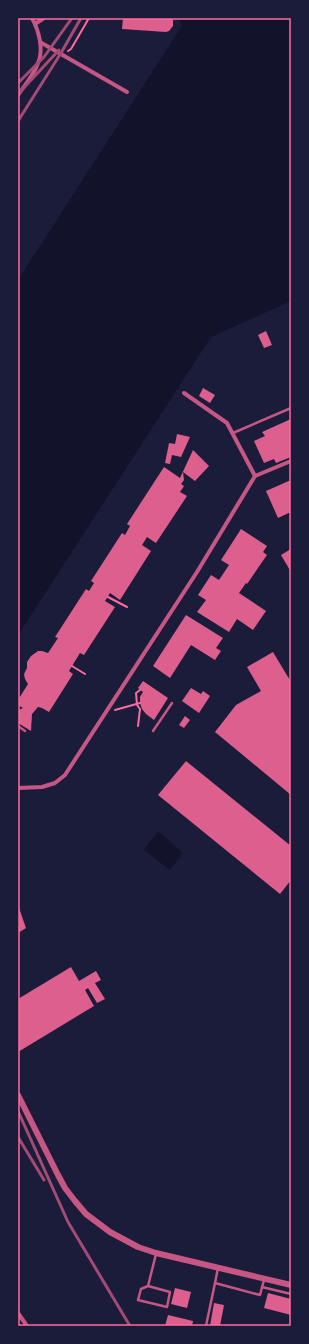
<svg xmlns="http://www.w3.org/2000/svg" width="309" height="1344" font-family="'IBM Plex Sans',sans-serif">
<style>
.water{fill:#12122b}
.building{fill:#dd5f8e}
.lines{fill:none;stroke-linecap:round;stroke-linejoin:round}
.path{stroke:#ff6b9d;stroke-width:2}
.service{stroke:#c65784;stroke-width:2.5}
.minor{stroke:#c65784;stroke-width:4}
.tertiary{stroke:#c65784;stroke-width:6}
.rail{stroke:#a44b75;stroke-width:3}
.neatline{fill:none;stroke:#ff6b9d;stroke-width:1.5}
</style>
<rect width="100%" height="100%" fill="#1b1b3a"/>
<g class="water">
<polygon points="179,18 291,18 291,301 211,337 18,635 18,280 182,26"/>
<polygon points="158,831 183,853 170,870 144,850"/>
</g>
<g class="building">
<polygon points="123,18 171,18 173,20 173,26 169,31 166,32 122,29"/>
<polygon points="266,331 272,345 264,348 258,335"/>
<polygon points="203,388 215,395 210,403 199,396"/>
<polygon points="291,419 291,457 276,463 274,459 264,463 254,441 265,436 262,432"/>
<polygon points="177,434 190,437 181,457 172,455 170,464 165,463 169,443 175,444"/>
<polygon points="193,450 209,466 195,481 183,472 184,480 181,484 184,486 180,492 187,496 156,543 147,537 144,542 142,545 151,551 120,600 110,593 105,601 115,607 84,655 80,653 69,671 73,674 49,712 42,708 38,707 32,714 31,731 18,723 19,721 18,719 18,710 23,708 18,705 18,700 28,684 25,679 24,674 27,668 27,662 31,656 38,651 42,651 48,653 58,638 55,637 86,589 89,591 94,583 91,581 122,533 125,535 130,526 127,524 164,467 180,478"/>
<polygon points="291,480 291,512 278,518 266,491"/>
<polygon points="241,529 267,546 263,552 267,555 247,584 246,583 239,593 266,611 253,630 237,619 229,632 197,612 206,600 198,595 211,575 219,580 229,565 221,560"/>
<polygon points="291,549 291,572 281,555"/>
<polygon points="186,615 223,638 216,648 221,651 215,660 191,645 170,678 153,666"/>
<polygon points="273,652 291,682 291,795 215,732 236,705 261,691 247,667"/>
<polygon points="143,681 168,698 154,720 146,714 142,709 140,703 140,697 143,692 138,688"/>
<polygon points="191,688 201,694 203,691 210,696 199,713 182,701"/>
<polygon points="185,716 190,720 184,728 179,725"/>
<polygon points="186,761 291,846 291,880 280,894 158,795"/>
<polygon points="18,905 26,928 18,933"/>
<polygon points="71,967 79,981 96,971 101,980 95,983 105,999 97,1003 88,988 85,990 94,1006 18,1052 18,999"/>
<polygon points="175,1288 191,1292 187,1308 171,1304"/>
<polygon points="268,1293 291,1299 291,1315 264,1308"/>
<polygon points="214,1303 224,1305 220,1326 210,1326"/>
<polygon points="168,1315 193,1321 192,1326 165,1326"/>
</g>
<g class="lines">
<g class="path">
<polyline points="68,51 71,49 89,18"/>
<polyline points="108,597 127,607"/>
<polyline points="72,666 85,674"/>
<polyline points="115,710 140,703"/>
<polyline points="138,726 140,709 137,705 136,693 140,690"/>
</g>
<g class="service">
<polyline points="233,433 291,408"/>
<polyline points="18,726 25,731"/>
<polyline points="153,731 172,703"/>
<polyline points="218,1268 215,1283 260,1295 264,1280"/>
<polyline points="148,1286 141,1289 138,1300 167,1307 170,1292 148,1286 156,1254"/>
<polyline points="262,1287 291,1294"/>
<polyline points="206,1326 215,1283"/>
</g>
<g class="minor">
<polyline points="35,24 44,18"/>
<polyline points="40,42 127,92"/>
<path d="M18,95C25,85 34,75 38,63C44,50 39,31 32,18"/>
<polyline points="184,393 227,423 255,476"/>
<polyline points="18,788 42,787 55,783 65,775 197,572 255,476 291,461"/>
<polyline points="18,1313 27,1326"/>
</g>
<polyline class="tertiary" points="18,1095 58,1175 65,1188 75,1201 86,1214 110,1232 138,1247 156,1253 291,1285"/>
<g class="rail">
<polyline points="18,83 44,57 72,18"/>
<polyline points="18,94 59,50"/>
<polyline points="18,121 61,53 81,18"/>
<polyline points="18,1111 68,1222 130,1326"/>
<polyline points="18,1137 44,1180"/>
</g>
</g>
<rect width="309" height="1344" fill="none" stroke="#1b1b3a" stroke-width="38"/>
<rect x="19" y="19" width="271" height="1306" class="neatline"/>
</svg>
